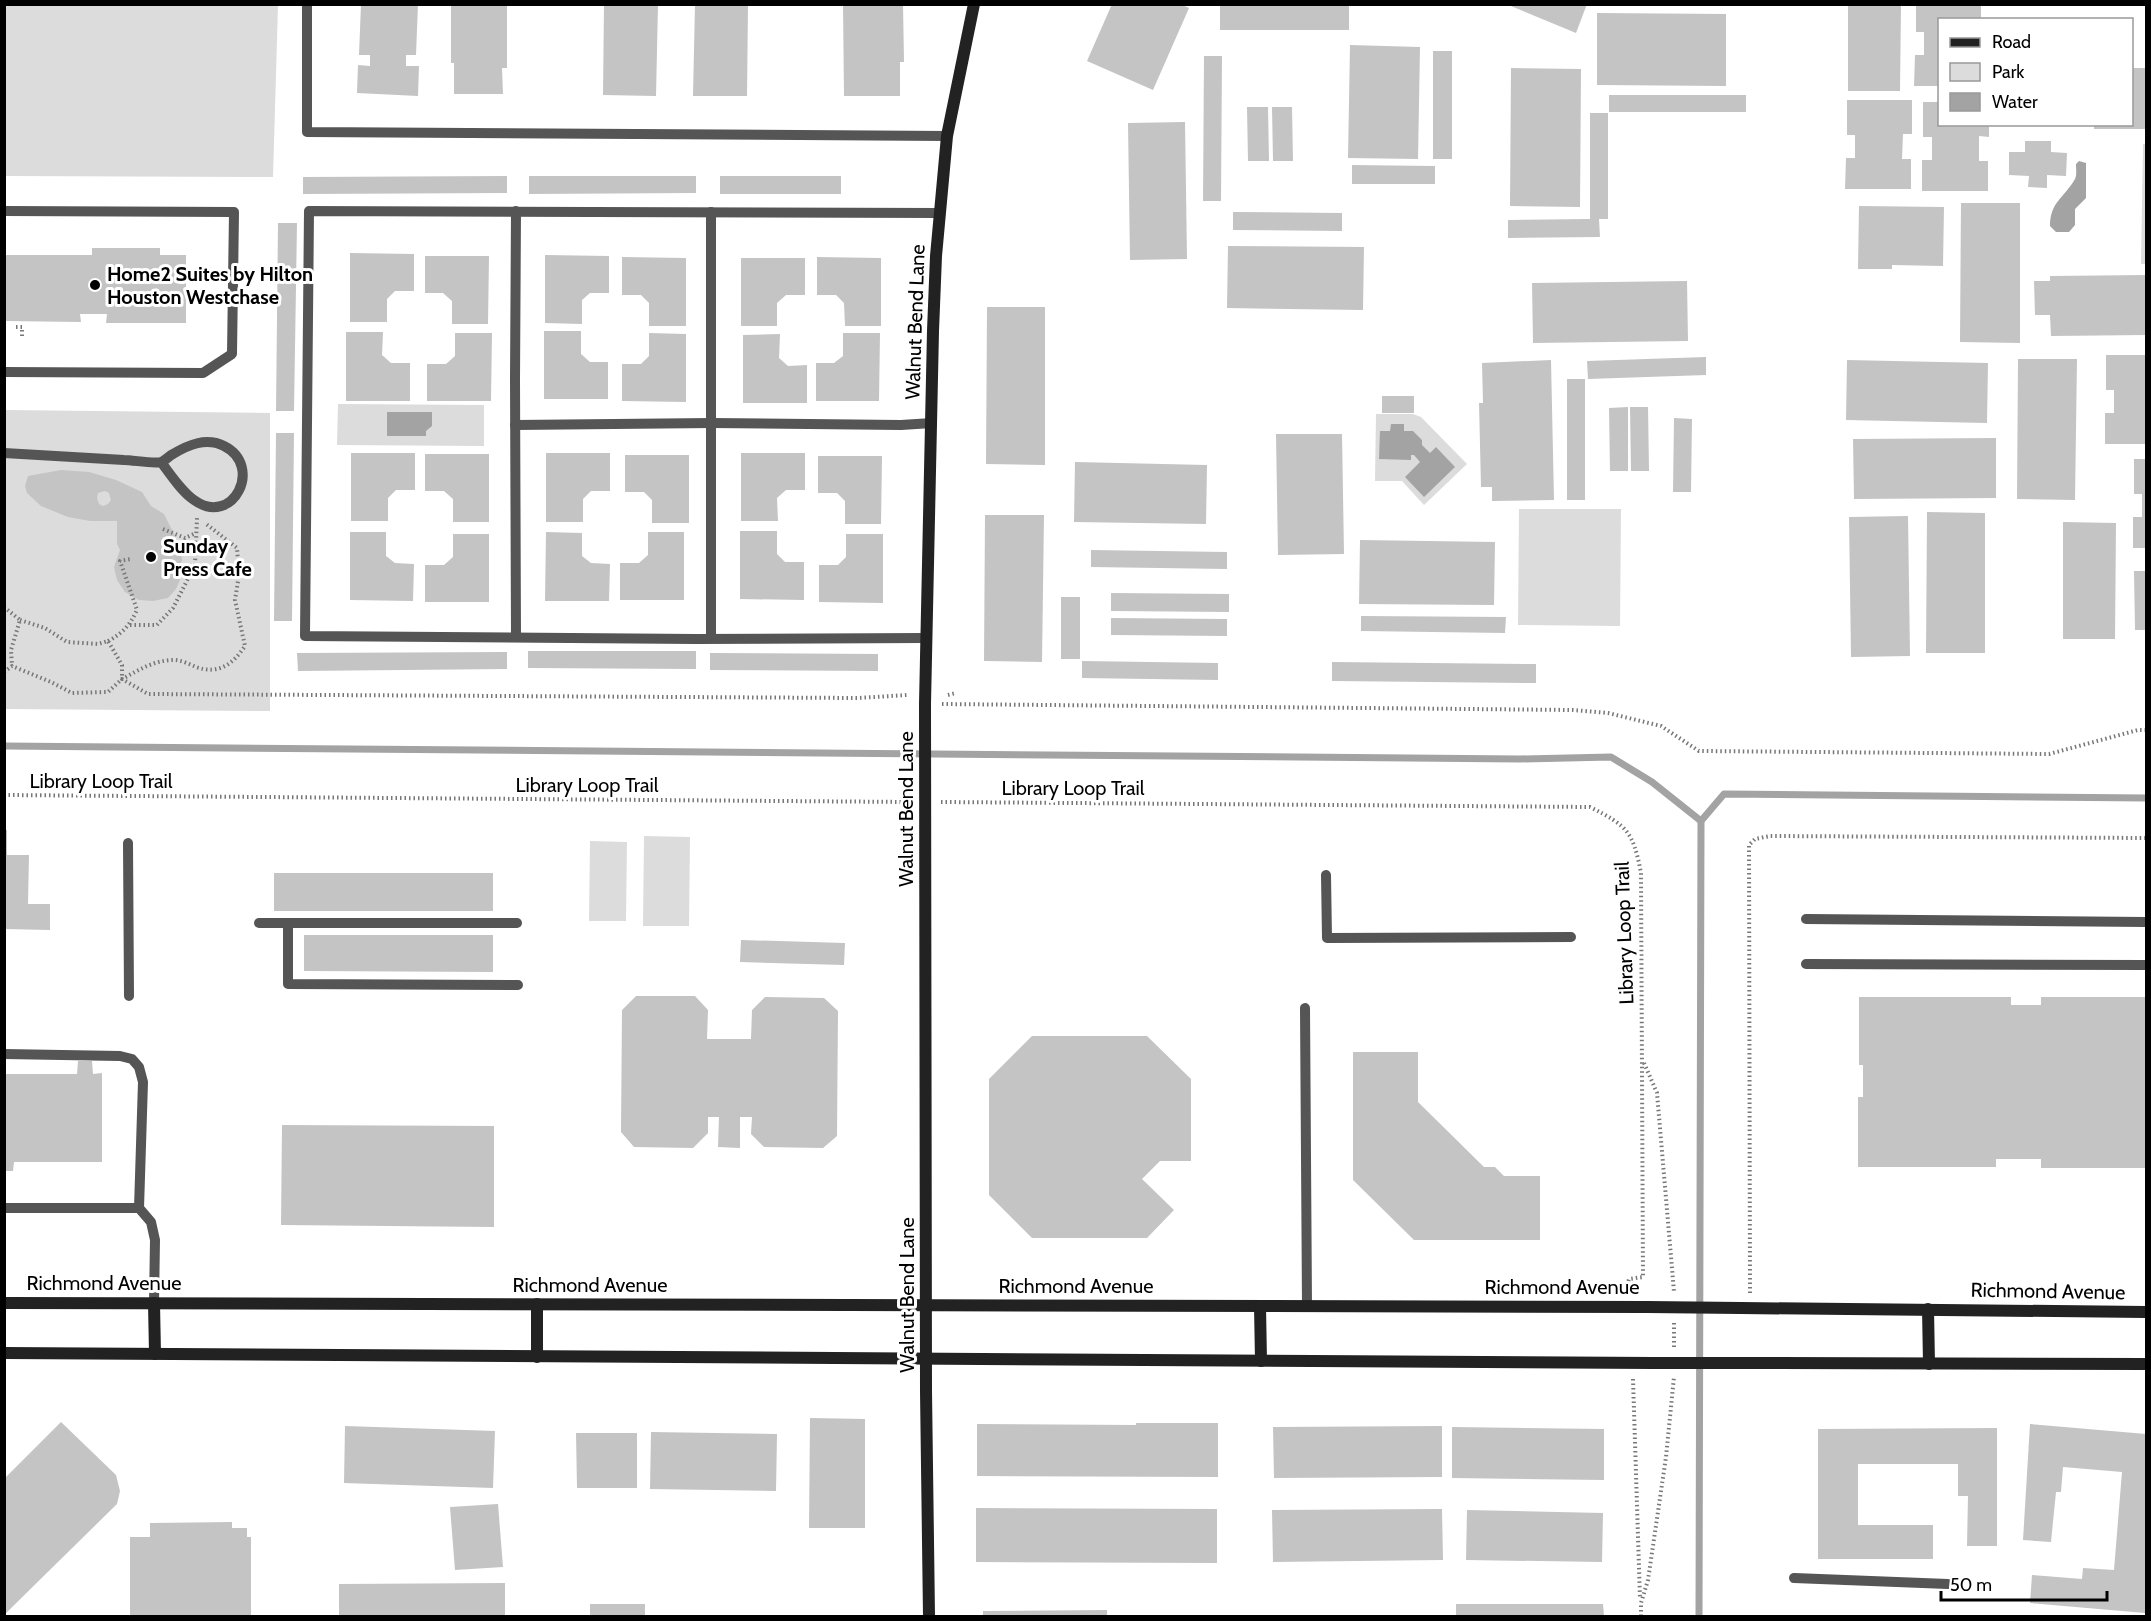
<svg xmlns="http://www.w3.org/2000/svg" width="2151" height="1621" font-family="Cabin,sans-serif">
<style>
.green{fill:#dcdcdc}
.water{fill:#a3a3a3}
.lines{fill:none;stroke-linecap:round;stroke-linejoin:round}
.stream{stroke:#a3a3a3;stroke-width:7}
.building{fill:#c4c4c4;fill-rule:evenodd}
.path{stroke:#777;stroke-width:4;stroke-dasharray:1.5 3;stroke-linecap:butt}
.lane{stroke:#555;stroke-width:10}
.secondary{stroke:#222;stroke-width:12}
.secondary-bridge{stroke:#222;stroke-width:12}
.poi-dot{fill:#000;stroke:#fff;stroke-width:2}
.labels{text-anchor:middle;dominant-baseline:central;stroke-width:6;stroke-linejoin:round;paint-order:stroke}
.poi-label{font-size:20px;font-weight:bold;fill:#000;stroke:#fff;text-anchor:start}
.street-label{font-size:20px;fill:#000;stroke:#fff}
</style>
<rect width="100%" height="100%" fill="#fff"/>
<g class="green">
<polygon points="5,4 278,5 273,177 5,176"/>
<polygon points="2143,144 2146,144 2146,264 2141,264"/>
<polygon points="338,404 484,405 484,446 337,445"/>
<polygon points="5,410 270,413 270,711 5,709"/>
<polygon points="1376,414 1413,414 1421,417 1467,464 1424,505 1402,481 1375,481"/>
<polygon points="1519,509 1621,509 1620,626 1518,625"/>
<polygon points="644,836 690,837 689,926 643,926"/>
<polygon points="590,841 627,842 626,921 589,921"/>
</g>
<g class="water">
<path d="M2079,161L2086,163V198L2075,209V225L2069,232H2056L2050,226C2050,202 2064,198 2075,179C2077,175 2076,169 2076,164Z"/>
<polygon points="387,412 432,412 432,426 426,431 426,436 387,436"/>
<polygon points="1391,424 1404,424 1404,431 1413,431 1422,440 1422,445 1430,453 1436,447 1455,467 1424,497 1405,477 1420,462 1414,455 1411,455 1411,460 1379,459 1380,431 1390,431"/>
</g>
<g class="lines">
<g class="stream">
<polyline points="4,746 1520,759 1611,757 1652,782 1701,821"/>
<polyline points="1699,1616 1701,821 1724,794 2146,798"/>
</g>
</g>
<g class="building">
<polygon points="361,4 418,4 416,55 406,55 406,66 419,66 418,96 357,93 358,65 370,66 370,55 359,55"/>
<polygon points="451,4 507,4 507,68 502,68 503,94 454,94 454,63 451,63"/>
<polygon points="604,4 658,4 656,96 603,95"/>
<polygon points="695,4 748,4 747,96 693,96"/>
<polygon points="843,4 903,4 904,62 900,62 900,96 844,96"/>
<polygon points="1112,4 1180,4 1189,8 1153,90 1087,61"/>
<rect x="1220" y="4" width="129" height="26"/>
<polygon points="1506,4 1587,4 1576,33"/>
<polygon points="1848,4 1901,4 1900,91 1848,91"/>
<polygon points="1916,4 1981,4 1981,20 1940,20 1940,86 1914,86 1915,55 1924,55 1924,32 1916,32"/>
<polygon points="1597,13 1726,14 1726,86 1597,85"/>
<polygon points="1350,45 1420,47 1418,159 1348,158"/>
<rect x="1433" y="51" width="19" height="108"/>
<polygon points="1204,56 1222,56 1221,201 1203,201"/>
<polygon points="1511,68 1581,69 1580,207 1510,206"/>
<polygon points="2132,68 2146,68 2146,129 2094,129 2094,124 2132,124"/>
<rect x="1609" y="95" width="137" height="17"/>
<polygon points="1847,100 1912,100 1912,134 1903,134 1902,159 1911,159 1911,189 1845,189 1846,158 1855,158 1855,135 1847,135"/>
<polygon points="1923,102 1940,102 1940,124 1989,124 1989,137 1979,136 1979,161 1988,161 1988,191 1922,191 1922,160 1932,160 1932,137 1923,137"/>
<polygon points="1247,107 1268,107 1269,161 1248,161"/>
<polygon points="1272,107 1292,107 1293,161 1273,161"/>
<polygon points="1590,113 1608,113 1608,219 1599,219 1600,237 1508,238 1508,220 1590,219"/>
<polygon points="1185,122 1187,259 1130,260 1128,123"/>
<polygon points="2025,141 2051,141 2051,152 2067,153 2066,176 2047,175 2047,188 2028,187 2029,176 2009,175 2009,152 2025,152"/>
<polygon points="1352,165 1435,166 1435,184 1352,184"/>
<polygon points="507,176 507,193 303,194 303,177"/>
<polygon points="529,176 696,176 696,193 529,194"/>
<rect x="720" y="176" width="121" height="18"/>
<polygon points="1961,203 2020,203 2020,343 1960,342"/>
<polygon points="1859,206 1944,207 1943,266 1892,265 1892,269 1858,269"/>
<polygon points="1233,212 1342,213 1342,231 1233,230"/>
<polygon points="278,223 297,223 294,411 276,411"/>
<polygon points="1228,246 1364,247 1363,310 1227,308"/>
<polygon points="92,248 160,248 160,255 186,255 186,323 106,323 107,314 80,314 81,322 4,321 4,255 92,255"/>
<polygon points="350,253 414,254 414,291 395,291 387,299 387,322 350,322"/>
<polygon points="545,255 609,256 609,293 590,293 582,300 582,324 545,323"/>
<polygon points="425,256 489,256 488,324 452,324 452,301 443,293 425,293"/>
<polygon points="622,257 686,258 686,326 649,326 649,303 641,295 622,295"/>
<polygon points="817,257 881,258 881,326 845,326 844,303 836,295 817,295"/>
<polygon points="741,258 805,258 805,295 786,295 777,303 777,326 741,326"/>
<polygon points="2146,275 2146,335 2051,336 2050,315 2035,315 2034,281 2050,281 2050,276"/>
<polygon points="1687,281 1688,341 1533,343 1532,283"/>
<polygon points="987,307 1045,307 1045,465 986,464"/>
<polygon points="544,331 581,331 581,354 590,362 608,362 608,399 544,399"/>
<polygon points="346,332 383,332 382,355 391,363 410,363 410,401 346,401"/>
<polygon points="455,333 492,333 491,401 427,401 427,364 446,364 455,356"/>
<polygon points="649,333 686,334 686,402 622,401 622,364 641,364 649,356"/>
<polygon points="843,333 880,333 879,401 816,401 816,363 834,363 843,356"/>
<polygon points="780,334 779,358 788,366 807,365 807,403 743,403 743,335"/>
<polygon points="2106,355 2146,355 2146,444 2105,444 2105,413 2114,413 2114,390 2106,390"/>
<polygon points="1706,357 1706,375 1588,379 1587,361"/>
<polygon points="2018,359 2077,359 2075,500 2017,499"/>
<polygon points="1551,360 1554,500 1492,501 1492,487 1481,487 1479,403 1483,403 1482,363"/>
<polygon points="1847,360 1988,363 1987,423 1846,420"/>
<rect x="1567" y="379" width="18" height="121"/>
<rect x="1382" y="396" width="32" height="17"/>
<polygon points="1628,407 1628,471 1610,471 1609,408"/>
<polygon points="1630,407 1648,407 1649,471 1631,471"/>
<polygon points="1674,418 1692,419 1691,492 1673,492"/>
<polygon points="276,433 294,433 292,621 274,621"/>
<polygon points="1276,434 1342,434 1344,554 1278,555"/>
<polygon points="1996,438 1996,498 1854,499 1853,439"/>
<polygon points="351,453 415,453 415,490 396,490 388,498 388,521 351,521"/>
<polygon points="546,453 610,453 610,491 591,491 583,499 583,522 546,522"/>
<polygon points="741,453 805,453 805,490 786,490 777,498 778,521 741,521"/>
<polygon points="425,454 489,454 489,522 453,522 453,499 444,491 425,491"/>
<polygon points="625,455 689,455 689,523 652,523 652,500 644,492 625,492"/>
<polygon points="818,456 882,456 881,524 845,524 845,501 837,493 818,493"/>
<polygon points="2134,459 2146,459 2146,548 2133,548 2133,517 2142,517 2142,494 2134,494"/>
<polygon points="1075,462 1207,465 1206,524 1074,522"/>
<path d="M61,470L89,472L116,480L142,492L151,506L164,514L180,546L182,559L180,580L176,589L168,598L153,601L139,600L125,592L117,580L114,567L120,550L117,544V521H90L68,517L41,506L27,493L25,486L28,476ZM105,491L109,493L111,500L108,504L103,506L99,504L97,498L98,493Z"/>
<polygon points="1927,512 1985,513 1985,653 1926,653"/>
<polygon points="985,515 1044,515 1042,662 984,661"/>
<polygon points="1908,516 1910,656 1851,657 1849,517"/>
<polygon points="2063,522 2116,523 2115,639 2063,639"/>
<polygon points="740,531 777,531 777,554 785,562 804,562 804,600 740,599"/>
<polygon points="350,532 386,532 386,556 395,563 414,564 413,601 350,600"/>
<polygon points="546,532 582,533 582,556 591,563 610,564 609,601 545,601"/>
<polygon points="648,532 684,532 684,600 620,600 620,563 639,563 648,555"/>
<polygon points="453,534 489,534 489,602 425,602 425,565 444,565 453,557"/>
<polygon points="846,534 883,534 883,603 819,602 819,565 838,565 846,557"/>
<polygon points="1360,540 1495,542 1494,605 1359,604"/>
<polygon points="1091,550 1227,552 1227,569 1091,567"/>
<polygon points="2134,571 2146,571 2146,630 2135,630"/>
<polygon points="1111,593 1229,594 1229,612 1111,611"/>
<rect x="1061" y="597" width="19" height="62"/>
<polygon points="1361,616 1506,617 1505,633 1361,631"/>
<polygon points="1111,618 1227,619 1227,636 1111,635"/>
<polygon points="528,651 696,651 696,669 528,668"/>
<polygon points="507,652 507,669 298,671 297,653"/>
<polygon points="710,653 878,654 878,671 710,670"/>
<polygon points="1082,661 1218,663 1218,680 1082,678"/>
<polygon points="1332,662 1536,664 1536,683 1332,681"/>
<polygon points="4,830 7,830 7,855 29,855 28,904 50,904 50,930 4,929"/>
<rect x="274" y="873" width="219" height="38"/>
<polygon points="304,935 493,935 493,972 304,971"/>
<polygon points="741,940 845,943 844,965 740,962"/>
<polygon points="636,996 695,996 708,1010 707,1039 751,1039 752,1010 765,997 824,998 838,1011 837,1136 823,1148 764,1147 751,1134 752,1117 740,1117 740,1148 718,1147 719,1117 708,1117 708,1133 693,1148 634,1147 621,1132 622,1010"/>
<polygon points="1859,997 2011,997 2011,1005 2041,1005 2041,997 2146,997 2146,1168 2041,1168 2041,1159 1996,1159 1996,1167 1858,1167 1858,1097 1863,1097 1863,1065 1859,1065"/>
<polygon points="1032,1036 1147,1036 1191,1079 1191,1161 1160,1161 1142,1179 1174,1210 1147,1238 1032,1238 989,1195 989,1079"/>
<polygon points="1353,1052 1418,1052 1418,1102 1484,1167 1495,1167 1504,1176 1540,1176 1540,1240 1414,1240 1353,1180"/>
<polygon points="78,1061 92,1061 93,1074 102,1073 102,1162 14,1162 13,1171 4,1171 4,1074 77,1074"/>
<polygon points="282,1125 494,1126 494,1227 281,1225"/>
<polygon points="810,1418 865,1419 865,1528 809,1528"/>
<polygon points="61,1422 116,1475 120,1491 117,1504 4,1615 4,1479"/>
<polygon points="1136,1423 1218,1423 1218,1477 977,1476 977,1424 1136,1425"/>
<polygon points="2030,1424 2146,1434 2145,1613 2030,1603 2032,1575 2082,1579 2083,1568 2114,1570 2122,1472 2063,1467 2061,1492 2056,1492 2051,1542 2023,1540"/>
<polygon points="345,1426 495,1431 493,1488 344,1483"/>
<polygon points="1442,1426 1442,1477 1274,1478 1273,1427"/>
<polygon points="1452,1427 1604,1429 1604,1480 1452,1478"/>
<polygon points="1997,1428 1997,1546 1967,1546 1968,1496 1958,1496 1958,1464 1858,1464 1858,1525 1933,1525 1933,1559 1818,1559 1818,1429"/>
<polygon points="651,1432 777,1434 776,1491 650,1489"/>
<polygon points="576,1433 637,1433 637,1488 577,1488"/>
<polygon points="498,1504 503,1567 455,1570 450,1507"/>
<polygon points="976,1508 1217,1509 1217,1563 976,1562"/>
<polygon points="1442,1509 1443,1560 1273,1562 1272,1510"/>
<polygon points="1467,1510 1603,1513 1602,1562 1466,1560"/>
<polygon points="232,1522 232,1528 247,1528 247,1537 251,1537 251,1616 130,1616 130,1537 150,1537 150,1523"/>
<polygon points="505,1583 505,1616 339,1616 339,1584"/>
<rect x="590" y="1604" width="55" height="12"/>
<polygon points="1456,1604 1603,1604 1604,1616 1456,1616"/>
<polygon points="1107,1610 1107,1616 983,1616 983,1611"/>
</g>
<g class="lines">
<g class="path">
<polyline points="16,327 22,327 22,337"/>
<polyline points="163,529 185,538 196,533"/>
<polyline points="4,607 20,620 11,650 12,666"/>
<path d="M20,620L45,628L67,642L98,644L108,641L122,665V679C139,670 154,660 174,660C181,660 189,664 196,667C219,675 233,664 245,646L235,600L239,575L237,548L205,523"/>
<polyline points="130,625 157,625 173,608 195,565 197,518"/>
<path d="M108,641C123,633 130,625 137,610L120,561L131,559"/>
<polyline points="4,672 12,666 51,682 72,693 108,692 122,679 148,694 858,698 907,695"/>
<polyline points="948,695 956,693"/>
<polyline points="942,704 1573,710 1608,713 1661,726 1699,751 2049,754 2138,730 2146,730"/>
<polyline points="4,795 910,802"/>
<path d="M941,802L1590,807C1628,826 1633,832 1641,873L1643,1277L1629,1279L1626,1288L1628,1289"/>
<polyline points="1644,1063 1657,1093 1674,1292"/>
<polyline points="1750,1293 1749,845 1755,839 1770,836 2146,838"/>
<polyline points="1674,1323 1674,1349"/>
<polyline points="1633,1379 1640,1599"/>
<polyline points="1641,1616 1641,1603 1648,1580 1666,1457 1674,1377"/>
</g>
<g class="lane">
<polyline points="307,4 307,132 947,136"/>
<polyline points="4,211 234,212 232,354 203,373 4,372"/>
<polyline points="515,425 712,423 901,425 932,423"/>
<path d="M4,453C44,455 84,458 124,460C133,460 153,464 161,462C165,461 169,456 173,454C188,445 206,437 224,446C264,466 233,528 194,500C181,491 171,475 161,462"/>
<polyline points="516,637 515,380 516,211"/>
<polyline points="711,638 711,212"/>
<polyline points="925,638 695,639 305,636 309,211 940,213"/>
<polyline points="128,843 129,996"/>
<polyline points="1326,875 1327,938 1571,937"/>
<polyline points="1806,919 2146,922"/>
<polyline points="259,923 517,923"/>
<polyline points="288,923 288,984 518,985"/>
<polyline points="1806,964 2146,965"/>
<polyline points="1305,1008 1307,1306"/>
<polyline points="4,1054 120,1056 132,1059 139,1067 143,1082 139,1208 151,1222 155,1240 154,1303"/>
<polyline points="4,1208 139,1208"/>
<polyline points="1794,1578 1948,1584"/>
</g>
<g class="secondary">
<polyline points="4,1303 1647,1307"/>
<polyline points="154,1303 155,1354"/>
<polyline points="1260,1306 1261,1361"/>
<polyline points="1741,1308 2146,1312"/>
<polyline points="1928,1309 1929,1364"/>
<polyline points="4,1353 1654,1363"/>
<polyline points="537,1357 537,1304"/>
<polyline points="1740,1363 2146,1364"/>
<polyline points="929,1616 926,1391 925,704 933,331 936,256 947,136 974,4"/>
</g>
<g class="secondary-bridge">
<polyline points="1647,1307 1741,1308"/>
<polyline points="1654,1363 1740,1363"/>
</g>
</g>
<g class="poi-dot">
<circle cx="95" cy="285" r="6"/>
<circle cx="151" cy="557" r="6"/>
</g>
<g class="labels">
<g class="poi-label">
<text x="107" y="274">Home2 Suites by Hilton<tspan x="107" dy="23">Houston Westchase</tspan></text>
<text x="163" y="546">Sunday<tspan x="163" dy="23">Press Cafe</tspan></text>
</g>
<g class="street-label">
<text transform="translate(915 322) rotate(-88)">Walnut Bend Lane</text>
<text x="101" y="781">Library Loop Trail</text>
<text x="587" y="785">Library Loop Trail</text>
<text x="1073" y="788">Library Loop Trail</text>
<text transform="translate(906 809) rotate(-90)">Walnut Bend Lane</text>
<text transform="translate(1624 933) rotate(-92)">Library Loop Trail</text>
<text x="104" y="1283">Richmond Avenue</text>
<text x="590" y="1285">Richmond Avenue</text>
<text x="1076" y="1286">Richmond Avenue</text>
<text x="1562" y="1287">Richmond Avenue</text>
<text transform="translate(2048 1291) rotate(1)">Richmond Avenue</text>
<text transform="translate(907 1295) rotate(-90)">Walnut Bend Lane</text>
</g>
</g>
<rect width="2151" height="1621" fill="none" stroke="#000000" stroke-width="12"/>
<rect x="1938" y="18" width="195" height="108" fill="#ffffff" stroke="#999999" stroke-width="1.5"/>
<rect x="1950" y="38" width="30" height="9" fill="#222222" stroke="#999999" stroke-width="1.5"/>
<text x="1992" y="48" font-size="18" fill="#000000">Road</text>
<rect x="1950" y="63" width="30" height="18" fill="#dcdcdc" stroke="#999999" stroke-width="1.5"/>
<text x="1992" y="78" font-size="18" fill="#000000">Park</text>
<rect x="1950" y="93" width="30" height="18" fill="#a3a3a3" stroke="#999999" stroke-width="1.5"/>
<text x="1992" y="108" font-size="18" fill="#000000">Water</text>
<path d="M1941 1591v9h166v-9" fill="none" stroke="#000000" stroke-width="3"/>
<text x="1950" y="1591" font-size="18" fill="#000000" stroke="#ffffff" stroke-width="4.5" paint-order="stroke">50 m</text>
</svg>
